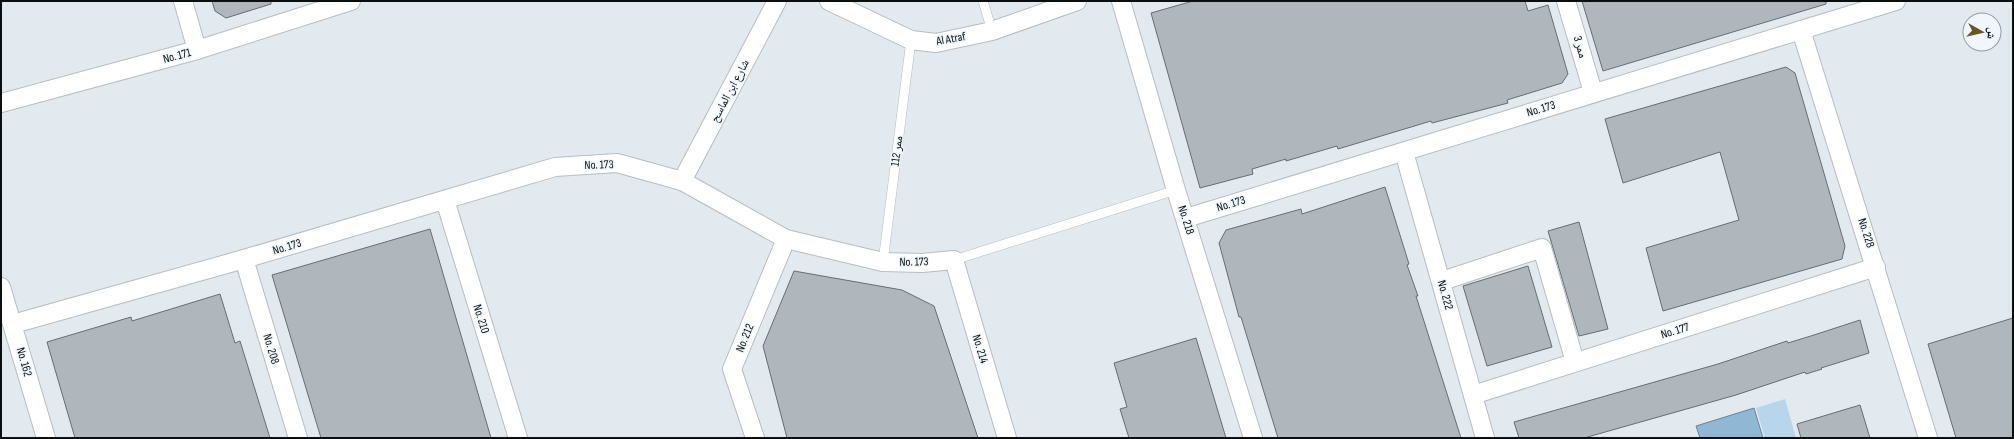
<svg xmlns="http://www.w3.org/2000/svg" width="2014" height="439" font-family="'Sofia Sans Condensed','Noto Naskh Arabic',sans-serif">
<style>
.green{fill:#b7d6ec}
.water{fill:#90b7d3;stroke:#688498}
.building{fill:#b0b7bc;stroke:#676d72}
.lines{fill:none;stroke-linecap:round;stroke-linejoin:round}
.lane-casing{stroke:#b6bdc2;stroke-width:10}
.street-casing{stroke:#b6bdc2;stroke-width:20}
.lane{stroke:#fff;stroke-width:9}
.street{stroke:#fff;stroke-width:18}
.labels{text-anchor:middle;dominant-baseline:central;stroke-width:3;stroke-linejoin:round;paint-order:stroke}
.street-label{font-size:12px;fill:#0b0e0f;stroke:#eff7fc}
</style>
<rect width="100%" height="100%" fill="#e2eaef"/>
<polygon class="green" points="1785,399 1796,438 1765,438 1756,408"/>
<polygon class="water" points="1754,408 1763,438 1700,438 1696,426"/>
<g class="building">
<polygon points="212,1 271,1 271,4 226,18 215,11"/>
<polygon points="1193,1 1525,1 1528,11 1548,5 1568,74 1562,83 1507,100 1508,103 1432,123 1431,121 1338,149 1337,146 1286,161 1286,159 1252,169 1253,174 1200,188 1151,13"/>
<polygon points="1582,1 1826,1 1826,4 1603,71"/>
<polygon points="1786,67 1795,73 1845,246 1842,259 1663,311 1646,248 1739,220 1720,152 1623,183 1605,119"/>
<polygon points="1385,187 1409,264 1407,265 1418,296 1416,296 1461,438 1278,438 1241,317 1239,317 1219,243 1226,230 1301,209 1302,214"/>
<polygon points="1579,222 1608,329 1579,336 1548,231"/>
<polygon points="430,229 491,438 321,438 272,275"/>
<polygon points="1528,266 1552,347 1487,366 1463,286"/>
<polygon points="794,271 902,290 934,306 978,438 787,438 763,346"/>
<polygon points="220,294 235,343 240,341 270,438 75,438 47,342 131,317 132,321"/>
<polygon points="2013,318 2013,438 1956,438 1928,344"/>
<polygon points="1860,320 1869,353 1821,368 1822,369 1806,374 1805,372 1736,395 1584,438 1519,438 1514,422 1718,364 1787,341 1788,343 1814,335"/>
<polygon points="1196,338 1226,438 1129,438 1120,409 1127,407 1114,363"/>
<polygon points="1860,405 1870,438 1801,438 1797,424"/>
</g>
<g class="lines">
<g class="lane-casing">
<g id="lane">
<polyline points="983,1 992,31"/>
<polyline points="954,260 1176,190"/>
<polyline points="883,262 911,40"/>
</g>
</g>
<g class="street-casing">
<g id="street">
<polyline points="183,1 197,50"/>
<polyline points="829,1 911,40 936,43 992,31 1077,1"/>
<polyline points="1121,1 1176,190 1253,438"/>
<polyline points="1566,1 1593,92"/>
<polyline points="1801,30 1928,438"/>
<polyline points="1,103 197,50 351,1"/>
<polyline points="1404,152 1485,438"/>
<polyline points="682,181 777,1"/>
<polyline points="445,200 518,438"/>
<polyline points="1186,218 1896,1"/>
<polyline points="244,259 298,438"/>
<polyline points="1442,281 1542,248 1575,362"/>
<polyline points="1,287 46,438"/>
<polyline points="13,324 244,259 555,167 617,163 682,181 786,239 883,262 922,263 954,260 1007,438"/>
<polyline points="1473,395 1876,267"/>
<polyline points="755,438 732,369 786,239"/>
</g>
</g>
<use href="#lane" class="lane"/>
<use href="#street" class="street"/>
</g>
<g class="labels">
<g class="street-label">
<text transform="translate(951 39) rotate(-10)">Al Atraf</text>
<text transform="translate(1580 47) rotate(74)">ممر 3</text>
<text transform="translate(177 56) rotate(-15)">No. 171</text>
<text transform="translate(730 91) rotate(-62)">شارع ابن الماسح</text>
<text transform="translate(1541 109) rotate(-17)">No. 173</text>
<text transform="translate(897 151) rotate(-83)">ممر 112</text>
<text transform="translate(599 165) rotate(-2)">No. 173</text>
<text transform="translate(1231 204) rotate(-17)">No. 173</text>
<text transform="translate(1186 220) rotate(72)">No. 218</text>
<text transform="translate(1866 233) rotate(72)">No. 228</text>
<text transform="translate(287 247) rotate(-17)">No. 173</text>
<text transform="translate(914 262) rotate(-1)">No. 173</text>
<text transform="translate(1445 295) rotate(74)">No. 222</text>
<text transform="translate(481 319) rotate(73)">No. 210</text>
<text transform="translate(1675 331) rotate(-17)">No. 177</text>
<text transform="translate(745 338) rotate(-68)">No. 212</text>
<text transform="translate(271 349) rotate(73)">No. 208</text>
<text transform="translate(980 349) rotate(73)">No. 214</text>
<text transform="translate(24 362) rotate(74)">No. 162</text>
</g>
</g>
<rect width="2014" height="439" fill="none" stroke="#0b0e0f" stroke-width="4"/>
<g transform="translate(1982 32) rotate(98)"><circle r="19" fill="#eff7fc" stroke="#949a9d"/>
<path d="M0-3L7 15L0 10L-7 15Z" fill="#695625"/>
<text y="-6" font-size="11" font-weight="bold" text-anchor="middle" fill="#0b0e0f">ش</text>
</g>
</svg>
